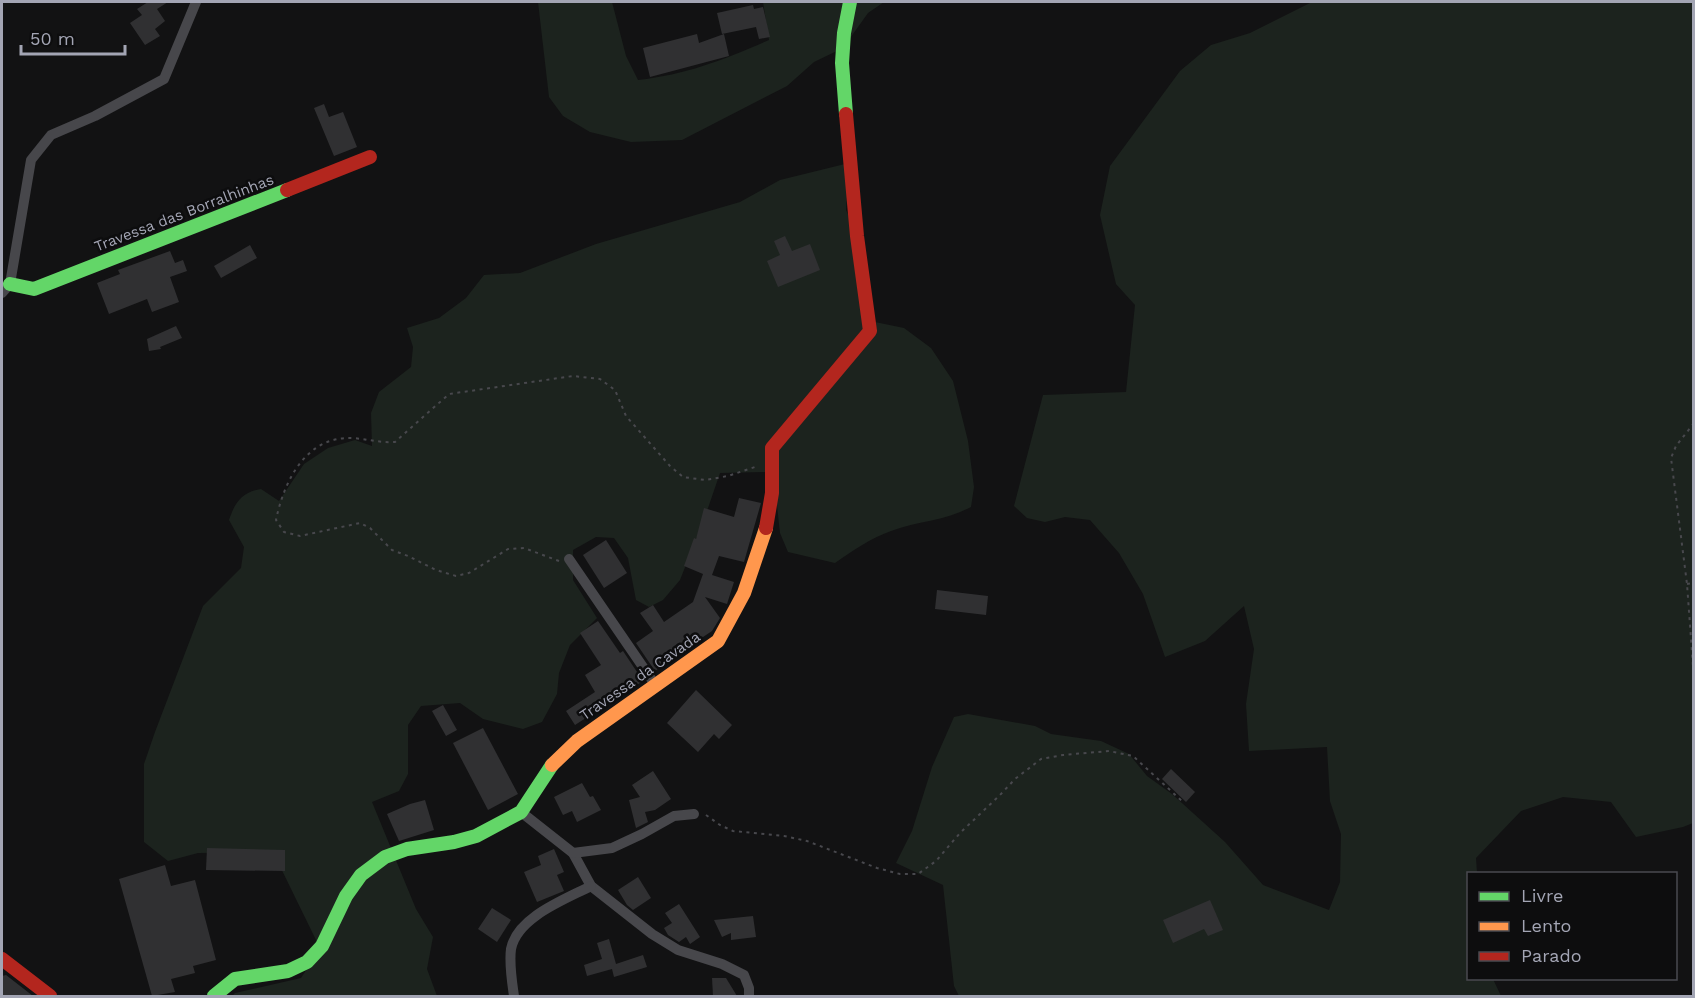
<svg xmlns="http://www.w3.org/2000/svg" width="1695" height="998" font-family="'Work Sans',sans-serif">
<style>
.green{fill:#1c231e}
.building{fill:#303032}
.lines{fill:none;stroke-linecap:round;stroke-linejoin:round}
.path{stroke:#48484d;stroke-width:2;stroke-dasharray:3 4.5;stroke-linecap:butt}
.street{stroke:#47474b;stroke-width:10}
.fast{stroke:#63d668;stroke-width:14}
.slow{stroke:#ff974d;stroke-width:14}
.jam{stroke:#b3261e;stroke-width:14}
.labels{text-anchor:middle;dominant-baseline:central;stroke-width:5;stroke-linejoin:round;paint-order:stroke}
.street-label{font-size:15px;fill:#a3a5b4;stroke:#0d0d0e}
</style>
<rect width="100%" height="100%" fill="#121213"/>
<g class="green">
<path d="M538,2H612L626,56L638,80C688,74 723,60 769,40L763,2H884L868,13L843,48L814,62L787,86L682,140L631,142L590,132L563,116L549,97Z"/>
<polygon points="1312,2 1693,2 1693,823 1683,827 1636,837 1611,802 1563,797 1521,811 1476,858 1477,873 1468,874 1468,978 1493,979 1501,996 959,996 954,986 943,885 896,863 912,831 932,767 954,717 968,714 1035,726 1051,734 1101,741 1129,754 1147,776 1172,794 1225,842 1263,885 1329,910 1340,882 1341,834 1330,801 1327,747 1249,751 1246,704 1254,649 1244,606 1205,641 1165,657 1143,594 1119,553 1090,520 1065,517 1045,522 1027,518 1014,506 1043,395 1126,392 1135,305 1116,284 1100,215 1110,166 1180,71 1211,45 1250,33"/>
<path d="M849,163L846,210L856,232L875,322L904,328L931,348L953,381L968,441L974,487L971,507C945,521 918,521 891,531C871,538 852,551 835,563L788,552L780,533L774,478L765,472L720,473L707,511L680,580L663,600L649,607L636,600L628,558L614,538L596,537L573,550V580L597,618L570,645L559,673L557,694L542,722L523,729L483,719L460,703L421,706L408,725V774L399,791L372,802L416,909L433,937L427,969L437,996H232L235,993L301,978L312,961L316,940L273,852L198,853L168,861L144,842V764L155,732L203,606L241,568L244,547L229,520C235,502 242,492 261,489L279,501L304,464L328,448L355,440L372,446L371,413L379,392L411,367L413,347L407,328L439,318L466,298L484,275L520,273L596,244L740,202L780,180Z"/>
</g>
<g class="building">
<polygon points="148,2 168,2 157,9 165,21 155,29 160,36 145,45 130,23 142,15 137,9"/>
<polygon points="753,5 754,9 763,7 770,37 759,39 756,27 722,34 717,13"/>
<polygon points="697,34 699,43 724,34 729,56 650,77 643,48"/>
<polygon points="324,104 329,117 343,112 357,147 334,156 314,108"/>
<polygon points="785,236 792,251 810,244 820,270 778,287 767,261 780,255 774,241"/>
<polygon points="250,245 257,258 221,278 214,266"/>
<polygon points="170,251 175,263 183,260 187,271 170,277 179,302 152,312 147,299 109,314 97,283 120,274 118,270"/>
<polygon points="176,326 182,338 160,347 161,349 149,351 147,339"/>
<polygon points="739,498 761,503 744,562 719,556 712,575 734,582 727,604 705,597 720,618 712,631 682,651 678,646 659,659 663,665 655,671 636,643 653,631 640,613 653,605 664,622 693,602 703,574 684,566 694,538 696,539 704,508 734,517"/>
<polygon points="606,540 627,573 604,588 583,555"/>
<polygon points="937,590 988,596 986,615 935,609"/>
<polygon points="598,621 620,653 623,651 643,681 575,725 566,711 595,692 585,675 601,665 580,633"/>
<polygon points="696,690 732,725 719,739 714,734 698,752 667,723"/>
<polygon points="443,705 457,730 446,736 432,711"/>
<polygon points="483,728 518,794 488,810 453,743"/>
<polygon points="1171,769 1195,792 1186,802 1162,779"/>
<polygon points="653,771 671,799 655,810 645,812 648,822 636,828 629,800 640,797 632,785"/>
<polygon points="582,783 590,797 593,796 601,810 577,822 572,811 563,815 554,797"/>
<polygon points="425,800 434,830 399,841 387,814 410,804"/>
<polygon points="207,848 285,850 285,871 206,870"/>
<polygon points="554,849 564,872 557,875 564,891 537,902 524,872 541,865 538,856"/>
<polygon points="165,865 171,886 195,880 216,960 193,966 195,973 171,979 175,992 152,996 119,879"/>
<polygon points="638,877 651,898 633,910 627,905 618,890"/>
<polygon points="1210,900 1223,930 1208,936 1204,929 1173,943 1163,920"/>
<polygon points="679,904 700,937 690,944 686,937 679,942 668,935 664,928 672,923 665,913"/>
<polygon points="492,908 511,920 497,942 478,929"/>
<polygon points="753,916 756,937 731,940 731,933 722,937 714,920"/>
<polygon points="609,939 616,964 643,955 647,967 614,977 612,969 587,976 584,965 602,959 597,943"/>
<polygon points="6,975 33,996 2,996 2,976"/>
<polygon points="712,978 726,978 737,996 713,996"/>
</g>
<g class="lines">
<g class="path">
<polyline points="1694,423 1676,446 1671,458 1687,584 1694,680"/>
<path d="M559,561L524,548L508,549L469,573L456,576L436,570L408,556L392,550L370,528L360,523L300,536L284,532L276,520C284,481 306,436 352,438C367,439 380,443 395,442L449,394L573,376L600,379L615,390L626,416L670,466L683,477L705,480L728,476L755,467"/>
<polyline points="1687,584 1694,583"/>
<polyline points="706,815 720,825 733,831 784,836 807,841 877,868 900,874 918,874 936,861 960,833 1000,795 1015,779 1041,759 1063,755 1109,751 1133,756 1183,802"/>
</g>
<g class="street">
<polyline points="2,293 10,284 31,160 51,135 95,116 164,79 196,2"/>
<polyline points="569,559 656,686"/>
<polyline points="521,812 573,853 591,886 652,934 678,950 722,964 744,975 749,988 749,996"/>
<polyline points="573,853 612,848 642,834 674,816 694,814"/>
<path d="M514,996C512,982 509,964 511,949C517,917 566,899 591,886"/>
</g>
<g class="fast">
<polyline points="846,114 842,63 844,33 850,2"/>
<polyline points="10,284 34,289 287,190"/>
<polyline points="214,996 235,979 288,971 307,962 322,946 346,896 361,875 385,857 407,849 454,842 476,836 521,812 552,765"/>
</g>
<polyline class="slow" points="552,765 577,741 718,641 744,593 766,528"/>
<g class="jam">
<polyline points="287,190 370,157"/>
<polyline points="766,528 772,493 772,448 870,331 857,236 846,114"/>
<polyline points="2,959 50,996"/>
</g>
</g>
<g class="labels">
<g class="street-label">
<text transform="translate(184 213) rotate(-21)">Travessa das Borralhinhas</text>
<text transform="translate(640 676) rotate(-35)">Travessa da Cavada</text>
</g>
</g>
<rect width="1695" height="998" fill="none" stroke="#a3a5b4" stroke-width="6"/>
<rect x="1467" y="872" width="210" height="108" fill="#0d0d0e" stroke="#494a50" stroke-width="1.5"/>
<rect x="1479" y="892" width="30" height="9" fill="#63d668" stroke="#494a50" stroke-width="1.5"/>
<text x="1521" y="902" font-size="18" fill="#a3a5b4">Livre</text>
<rect x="1479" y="922" width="30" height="9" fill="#ff974d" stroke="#494a50" stroke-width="1.5"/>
<text x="1521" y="932" font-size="18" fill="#a3a5b4">Lento</text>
<rect x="1479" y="952" width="30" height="9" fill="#b3261e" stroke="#494a50" stroke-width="1.5"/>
<text x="1521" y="962" font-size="18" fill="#a3a5b4">Parado</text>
<path d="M21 45v9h104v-9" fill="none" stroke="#a3a5b4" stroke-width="3"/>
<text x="30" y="45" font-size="18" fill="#a3a5b4" stroke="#0d0d0e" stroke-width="4.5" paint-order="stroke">50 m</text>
</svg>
